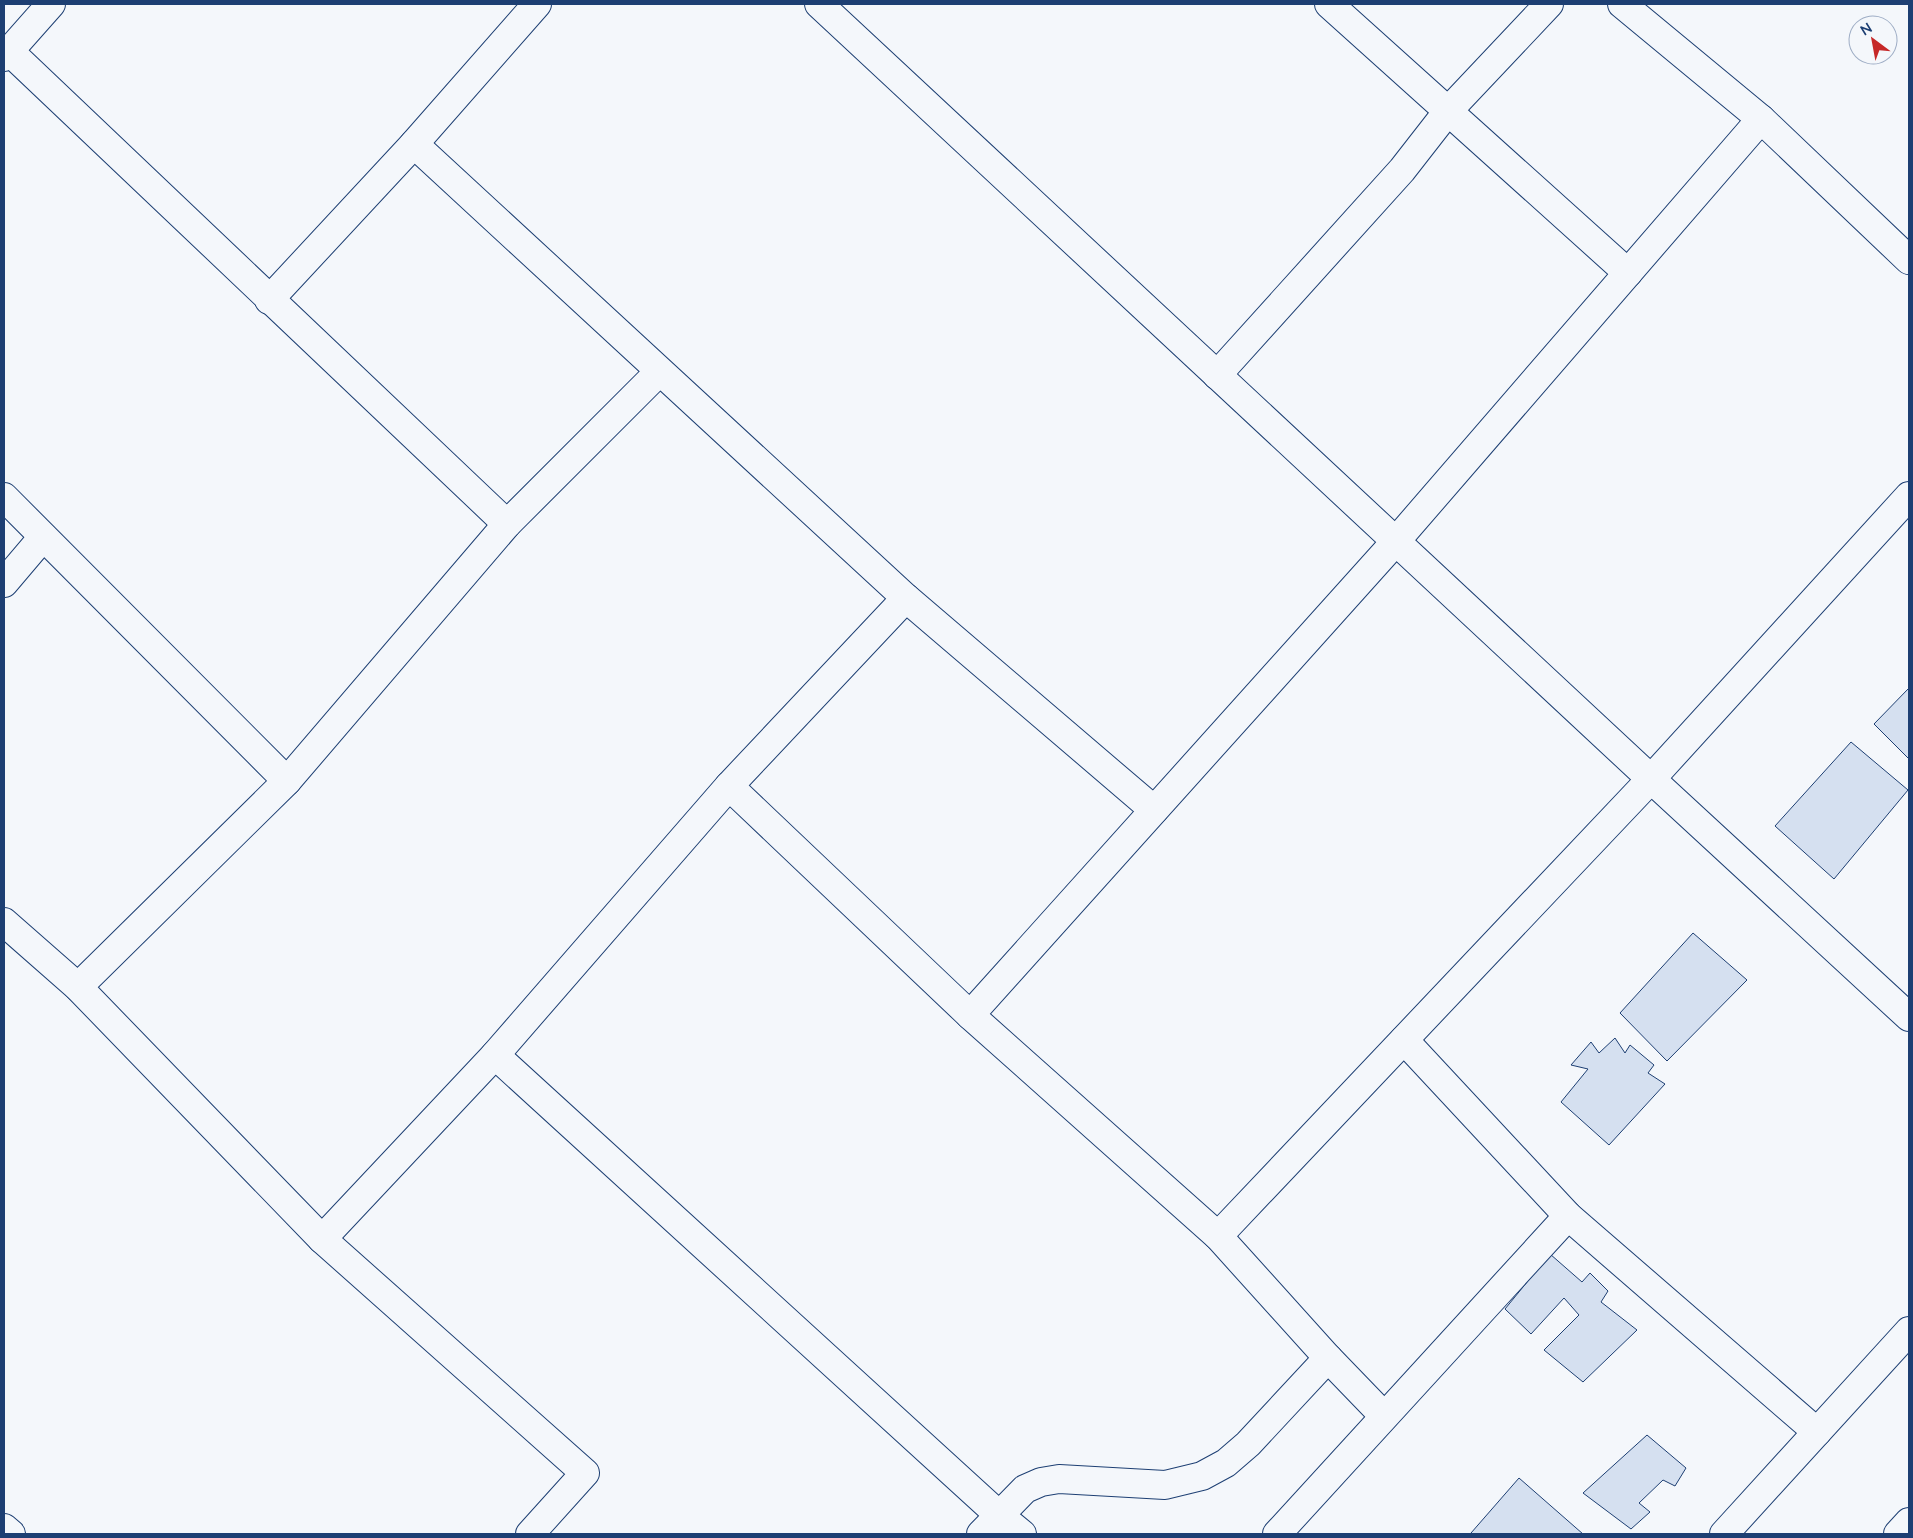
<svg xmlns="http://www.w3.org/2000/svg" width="1913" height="1538" font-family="Mulish,sans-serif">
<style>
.building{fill:#d5e0f0;stroke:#1d3f73}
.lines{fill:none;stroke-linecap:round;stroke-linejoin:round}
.street-casing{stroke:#1d3f73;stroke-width:30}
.secondary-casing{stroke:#1d3f73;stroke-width:30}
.street{stroke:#f4f7fb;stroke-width:28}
.secondary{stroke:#f4f7fb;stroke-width:28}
</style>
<rect width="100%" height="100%" fill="#f4f7fb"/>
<g class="building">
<polygon points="1909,688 1909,759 1874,724"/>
<polygon points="1851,742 1908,790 1834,879 1775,826"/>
<polygon points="1693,933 1747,980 1667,1061 1620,1013"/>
<polygon points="1615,1038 1625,1053 1630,1045 1654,1065 1648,1073 1665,1084 1609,1145 1561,1102 1588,1069 1571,1065 1591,1042 1599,1053"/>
<polygon points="1550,1254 1582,1282 1590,1273 1608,1291 1601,1302 1637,1330 1583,1382 1544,1350 1579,1315 1564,1298 1531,1334 1505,1309"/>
<polygon points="1647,1435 1686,1468 1675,1486 1663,1480 1639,1503 1650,1512 1631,1529 1583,1493"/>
<polygon points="1519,1478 1583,1534 1473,1534 1471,1533"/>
</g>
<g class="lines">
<g class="street-casing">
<g id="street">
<polyline points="819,4 1651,779 1909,1017"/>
<polyline points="1329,4 1628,273"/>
<polyline points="1622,4 1761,119 1909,260"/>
<polyline points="9,51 507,524"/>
<polyline points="4,57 51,4"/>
<polyline points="414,144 906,598"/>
<polyline points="269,300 414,144 537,4"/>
<polyline points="1217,375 1402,170 1448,111 1549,4"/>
<polyline points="4,497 287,781 78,987"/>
<polyline points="4,583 43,537"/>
<polyline points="287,781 507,524 659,372"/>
<polyline points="4,922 78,987 322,1239 585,1473 530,1534"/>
<polyline points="970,1015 729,786 906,598 1154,810"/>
<polyline points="1404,1040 1568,1216 1817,1432"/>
<polyline points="495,1055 999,1515 1022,1534"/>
<polyline points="1218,1236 1651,779 1909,496"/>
<polyline points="322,1239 495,1055 729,786"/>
<polyline points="1384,1416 1328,1358 1218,1236 970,1015 1396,541 1761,119"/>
<polyline points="4,1528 11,1534"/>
<polyline points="981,1534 1025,1489 1041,1482 1059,1479 1165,1485 1202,1476 1226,1463 1248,1444 1328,1358"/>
<polyline points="1277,1534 1568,1216"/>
<polyline points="1724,1534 1909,1331"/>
</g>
</g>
<g class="secondary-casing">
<polyline id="secondary" points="1898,1534 1909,1522"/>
</g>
<use href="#street" class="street"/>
<use href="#secondary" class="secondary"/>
</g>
<rect width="1913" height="1538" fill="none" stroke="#1d3f73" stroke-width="10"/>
<g transform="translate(1873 40) rotate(328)"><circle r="24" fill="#f4f7fb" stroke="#9eadc5"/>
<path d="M0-4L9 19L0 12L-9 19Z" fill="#c62828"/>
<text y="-8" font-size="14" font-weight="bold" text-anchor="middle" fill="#1d3f73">N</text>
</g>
</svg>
